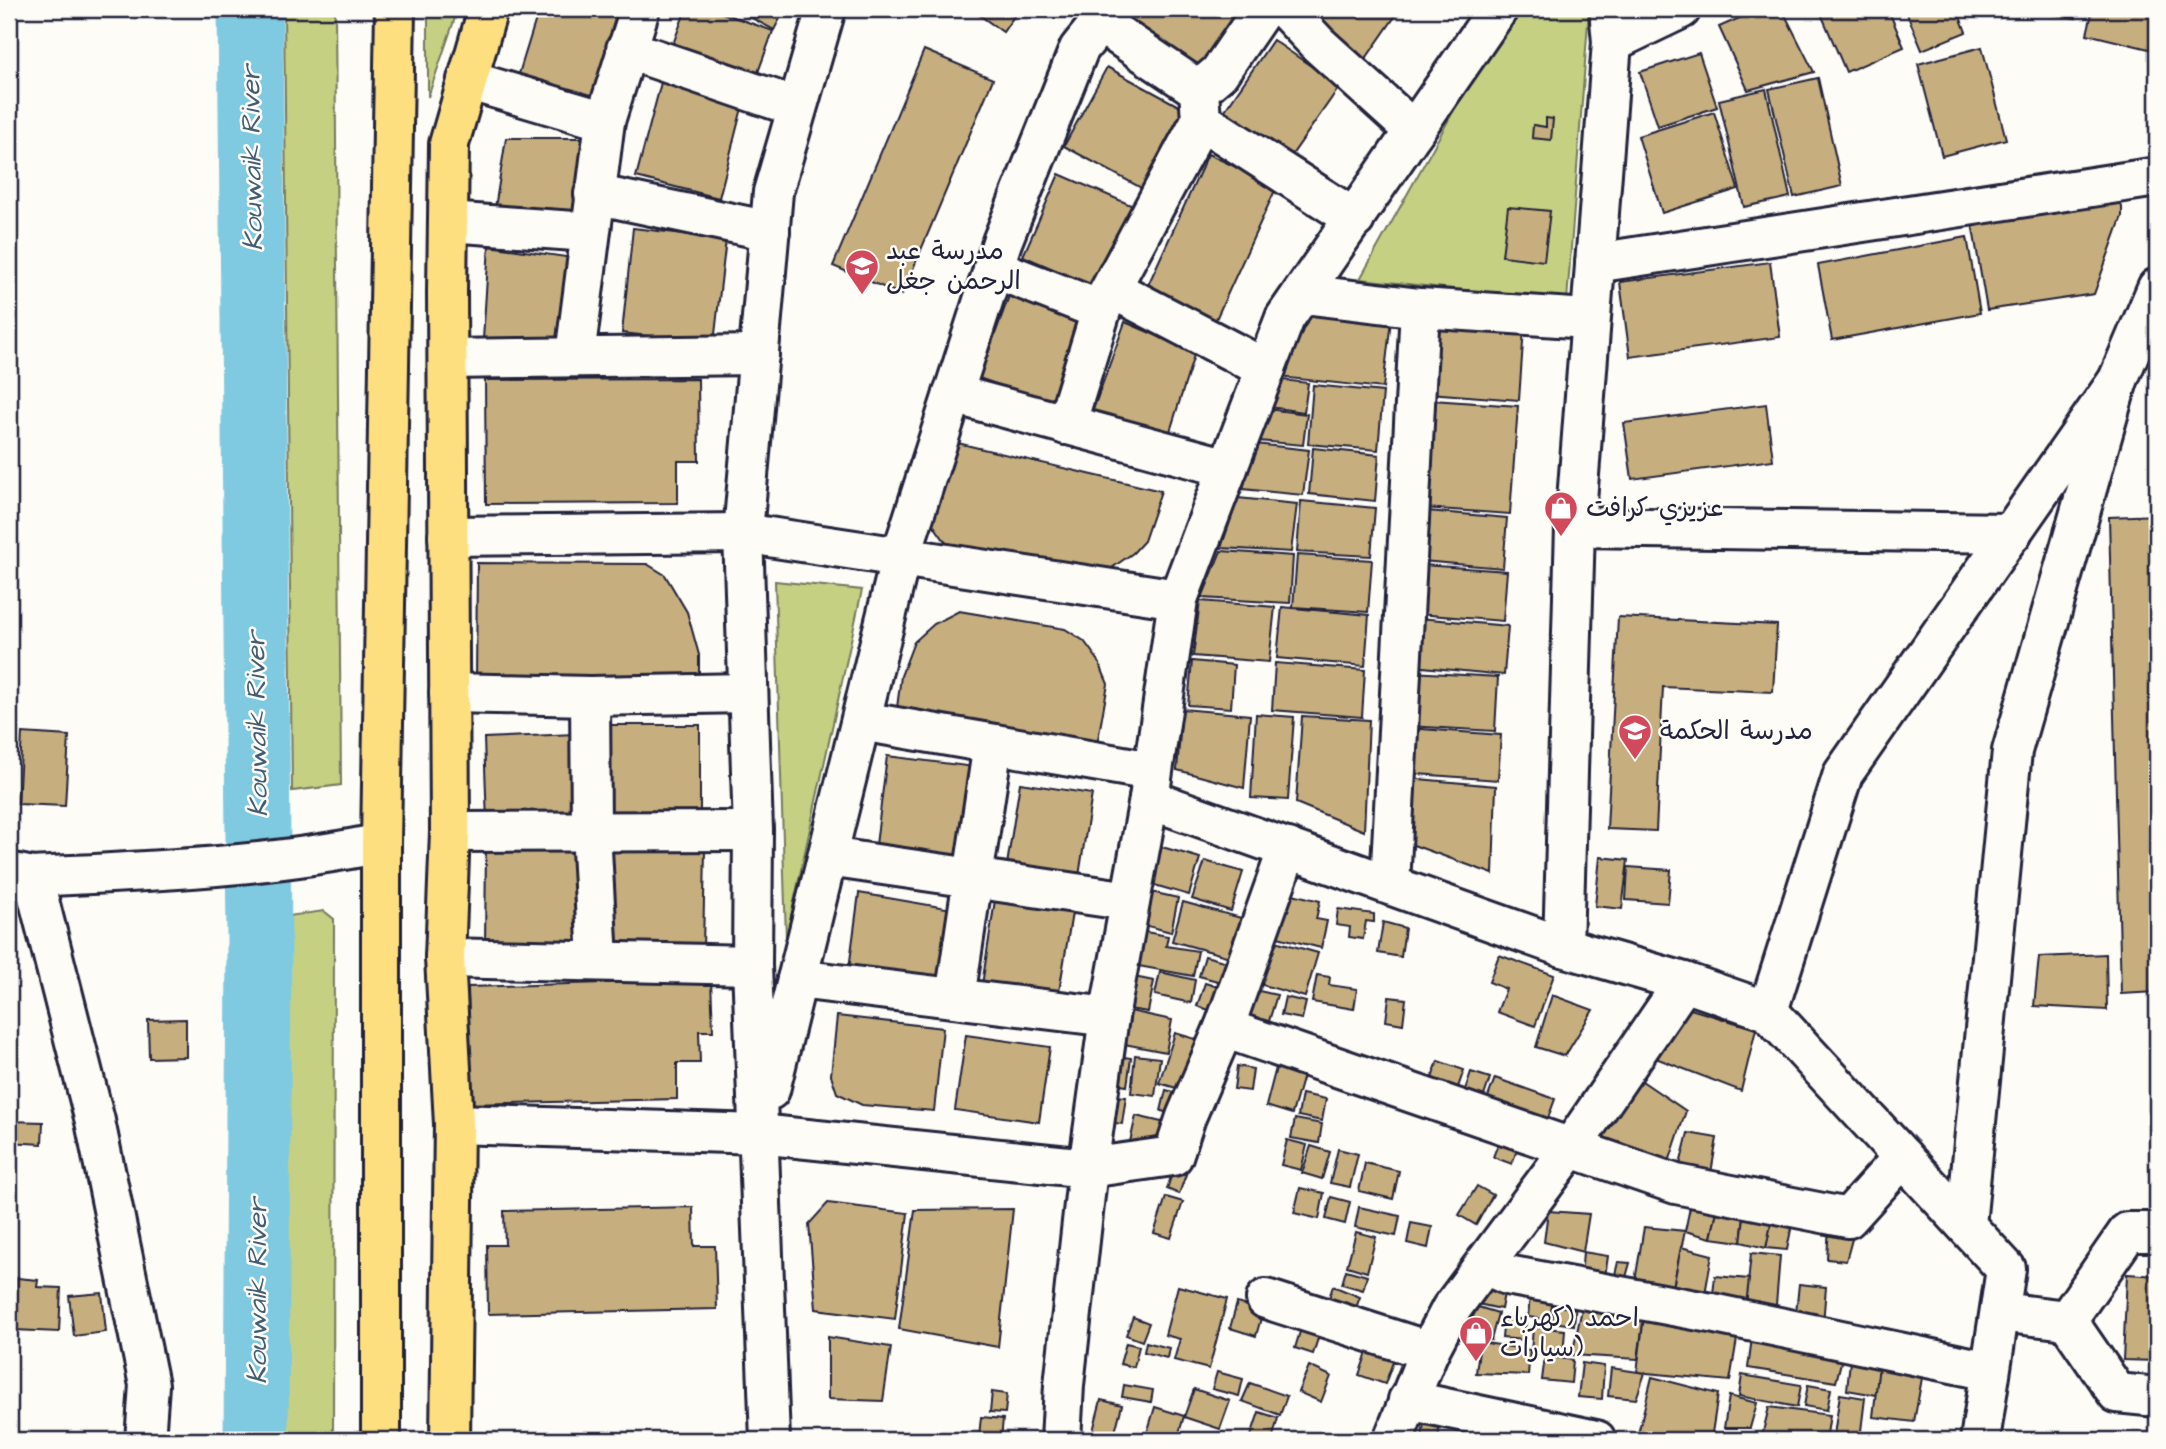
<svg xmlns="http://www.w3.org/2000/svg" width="2166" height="1449" font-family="'Architects Daughter','Playpen Sans Arabic',sans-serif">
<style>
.green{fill:#c5d083;stroke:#74795f;stroke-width:2}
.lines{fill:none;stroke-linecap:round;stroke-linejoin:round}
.river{stroke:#80cae1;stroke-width:65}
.building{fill:#c6ae7e;stroke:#22223b;stroke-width:2}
.minor-casing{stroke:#22223b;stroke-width:44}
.major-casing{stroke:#22223b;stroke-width:44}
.minor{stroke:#fdfcf7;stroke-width:38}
.major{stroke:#fedf80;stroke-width:38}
.labels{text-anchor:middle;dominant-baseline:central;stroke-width:5;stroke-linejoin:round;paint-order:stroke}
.poi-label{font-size:26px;fill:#22223b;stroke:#fdfcf7;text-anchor:start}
.water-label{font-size:28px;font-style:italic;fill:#435d75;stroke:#fdfcf7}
</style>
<rect width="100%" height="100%" fill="#fdfcf7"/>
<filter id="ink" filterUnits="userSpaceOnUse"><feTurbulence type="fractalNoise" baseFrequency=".0143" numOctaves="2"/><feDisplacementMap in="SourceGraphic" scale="14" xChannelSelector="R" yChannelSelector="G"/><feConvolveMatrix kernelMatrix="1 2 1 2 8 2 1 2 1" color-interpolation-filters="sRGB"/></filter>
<g filter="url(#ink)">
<g class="green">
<polygon points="284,9 335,9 341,785 292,791"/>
<polygon points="428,9 458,9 428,97"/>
<polygon points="1525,9 1589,9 1567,301 1360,279 1487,51"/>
<polygon points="775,581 862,590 786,939"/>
<polygon points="324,911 334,919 333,1440 287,1440 288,916"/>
</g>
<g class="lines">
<polyline class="river" points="250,9 259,943 256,1440"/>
</g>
<g class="building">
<polygon points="539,9 600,9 625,17 598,102 518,77"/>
<polygon points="686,9 711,9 773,31 753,86 669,55"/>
<polygon points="735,9 785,9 774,30"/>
<polygon points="971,9 1019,9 1003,32"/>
<polygon points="1138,9 1243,9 1195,75 1126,25"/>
<polygon points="1299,9 1397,9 1396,15 1360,67"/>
<polygon points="1760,9 1782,9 1814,72 1748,90 1719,27"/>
<polygon points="1819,9 1888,9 1904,47 1846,72"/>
<polygon points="1905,9 1957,9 1966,32 1922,50"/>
<polygon points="2020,9 2077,9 2076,18"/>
<polygon points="2093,9 2157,9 2157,51 2087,34"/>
<polygon points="1273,40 1340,86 1287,162 1221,116"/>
<polygon points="1982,47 2006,139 1942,156 1918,64"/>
<polygon points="924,50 993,79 902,295 833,266"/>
<polygon points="1699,53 1717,107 1658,126 1640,72"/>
<polygon points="1107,67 1186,110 1143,189 1064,146"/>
<polygon points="663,75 745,96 719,198 636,177"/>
<polygon points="1818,78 1842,186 1794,197 1769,89"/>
<polygon points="1766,89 1790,197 1744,207 1719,100"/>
<polygon points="1714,112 1738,189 1662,213 1638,136"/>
<polygon points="1546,118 1553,119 1551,140 1532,138 1533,125 1546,127"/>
<polygon points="506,138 599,138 582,215 495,208"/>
<polygon points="1208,154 1277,186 1212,328 1143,296"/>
<polygon points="1059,174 1140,209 1104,291 1023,256"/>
<polygon points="2114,192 2122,207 2122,216 2094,294 1987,310 1970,211"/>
<polygon points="1508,207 1550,211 1544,261 1502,256"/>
<polygon points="633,228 726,239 714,343 622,333"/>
<polygon points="1967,237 1980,313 1832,340 1818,265"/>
<polygon points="489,246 580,259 567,343 483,339"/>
<polygon points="1770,262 1780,337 1630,357 1620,282"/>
<polygon points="1009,296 1092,327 1063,408 979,378"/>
<polygon points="1301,310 1391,320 1383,388 1270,376"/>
<polygon points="1436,321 1524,328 1519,400 1429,393"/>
<polygon points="1125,322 1195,352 1167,441 1089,421"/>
<polygon points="698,379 699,461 678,461 678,503 486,504 485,380"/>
<polygon points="1274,379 1308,383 1304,412 1269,407"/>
<polygon points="1313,385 1383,392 1378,450 1308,444"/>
<polygon points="1432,400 1518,406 1510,514 1424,508"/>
<polygon points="1766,404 1773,460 1632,479 1624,423"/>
<polygon points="1267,409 1307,414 1303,445 1259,441"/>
<polygon points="949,441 1161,491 1144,541 1133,553 1099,577 954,554 930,520"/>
<polygon points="1255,444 1309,450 1303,495 1243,489"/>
<polygon points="1313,448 1379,455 1375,501 1309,494"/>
<polygon points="1238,498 1297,504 1291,552 1221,548"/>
<polygon points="1301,501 1375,508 1371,556 1297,552"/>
<polygon points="1427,511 1507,518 1503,568 1422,561"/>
<polygon points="2157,515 2157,992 2121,994 2109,517"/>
<polygon points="1221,551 1293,556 1290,603 1202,598"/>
<polygon points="1297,555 1372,560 1368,612 1293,607"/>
<polygon points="477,563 647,564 665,575 687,612 699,655 699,684 476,683"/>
<polygon points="1422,565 1507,571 1503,621 1418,614"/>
<polygon points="1200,601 1275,607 1269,662 1193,656"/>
<polygon points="1282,607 1369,615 1365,666 1277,658"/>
<polygon points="959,611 1065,629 1084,641 1098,660 1108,684 1095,756 895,724 901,676 914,642 934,624"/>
<polygon points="1618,617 1777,625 1773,692 1663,687 1656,831 1607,829"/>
<polygon points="1418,618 1508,626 1504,675 1413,666"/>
<polygon points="1192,661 1234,665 1231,708 1188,705"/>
<polygon points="1275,663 1365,670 1362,717 1272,710"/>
<polygon points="1411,672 1498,677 1495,731 1407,726"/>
<polygon points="1182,709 1250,715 1244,788 1177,770"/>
<polygon points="1256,714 1294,717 1288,800 1251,798"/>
<polygon points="1302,716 1369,720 1364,831 1296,803"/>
<polygon points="610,725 700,725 700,822 610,821"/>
<polygon points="1408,728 1501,735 1498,780 1404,773"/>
<polygon points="22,733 69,736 65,806 18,804"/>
<polygon points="575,734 578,819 487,823 484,738"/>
<polygon points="887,756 975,767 963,866 875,853"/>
<polygon points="1407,778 1496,786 1493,874 1405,842"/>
<polygon points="1020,783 1092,794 1078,882 1006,871"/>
<polygon points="486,846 581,848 580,949 485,948"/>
<polygon points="1162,847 1200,858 1189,895 1151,884"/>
<polygon points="612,850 705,851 703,948 611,947"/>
<polygon points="1600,857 1628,860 1622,909 1595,906"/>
<polygon points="1205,861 1243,872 1231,911 1192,899"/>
<polygon points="1628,867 1671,870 1668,903 1626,900"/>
<polygon points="1281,891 1320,901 1316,919 1327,921 1321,948 1270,935"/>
<polygon points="1151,892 1178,898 1171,932 1144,925"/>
<polygon points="859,893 952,909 940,995 847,984"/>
<polygon points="995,900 1072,913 1056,1010 980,998"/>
<polygon points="1183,902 1241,918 1230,957 1172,941"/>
<polygon points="1338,909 1374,914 1374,922 1366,921 1363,939 1349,937 1350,927 1336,925"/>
<polygon points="1383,922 1405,928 1401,957 1378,953"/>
<polygon points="1140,931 1168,936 1166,946 1198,951 1193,976 1133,965"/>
<polygon points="1268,939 1318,953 1305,997 1256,983"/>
<polygon points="2106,954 2107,1010 2034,1006 2039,957"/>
<polygon points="1499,955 1554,975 1535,1026 1497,1012 1506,989 1489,982"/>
<polygon points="1205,956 1231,963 1225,983 1199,976"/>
<polygon points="1160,972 1195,980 1191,1003 1155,995"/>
<polygon points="1317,975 1330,977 1329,985 1357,989 1354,1009 1312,1002"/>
<polygon points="1129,976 1154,981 1148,1012 1123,1008"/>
<polygon points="711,980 713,1031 699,1031 700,1063 677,1063 677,1099 471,1104 468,987"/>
<polygon points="1205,983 1221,988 1215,1012 1197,1006"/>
<polygon points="1250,989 1277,995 1265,1034 1240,1025"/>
<polygon points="1552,995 1593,1010 1565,1056 1536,1047"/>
<polygon points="1285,997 1306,1002 1302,1019 1281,1015"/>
<polygon points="1389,997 1406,999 1403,1024 1386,1021"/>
<polygon points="1684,1007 1756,1029 1741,1091 1653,1057"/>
<polygon points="1130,1011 1172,1020 1166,1052 1124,1044"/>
<polygon points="837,1016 943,1028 934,1111 862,1105 837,1093 831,1075"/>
<polygon points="186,1019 186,1057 149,1058 148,1020"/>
<polygon points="1175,1033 1202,1041 1187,1091 1159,1083"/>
<polygon points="966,1035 1050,1047 1039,1122 955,1110"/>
<polygon points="1111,1055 1131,1058 1127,1086 1106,1083"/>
<polygon points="1135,1055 1160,1058 1155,1096 1131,1093"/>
<polygon points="1438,1061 1464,1070 1457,1090 1431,1081"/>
<polygon points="1277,1064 1304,1072 1292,1114 1266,1106"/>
<polygon points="1237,1066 1253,1069 1250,1091 1234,1089"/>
<polygon points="1471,1072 1490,1078 1484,1096 1465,1090"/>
<polygon points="1495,1078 1555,1099 1547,1121 1487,1100"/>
<polygon points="1642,1081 1686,1111 1667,1168 1594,1144"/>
<polygon points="1166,1090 1186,1095 1182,1116 1161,1111"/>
<polygon points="1302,1094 1326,1099 1322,1121 1298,1116"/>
<polygon points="1102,1095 1126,1097 1122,1124 1099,1121"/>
<polygon points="1136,1116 1170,1124 1163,1154 1129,1146"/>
<polygon points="1295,1119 1322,1124 1319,1143 1291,1138"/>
<polygon points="9,1121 43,1122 42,1144 9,1142"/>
<polygon points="1688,1133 1717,1138 1711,1173 1679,1169"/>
<polygon points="1500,1139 1518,1147 1512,1164 1493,1157"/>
<polygon points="1287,1140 1307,1145 1301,1170 1281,1165"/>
<polygon points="1311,1146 1330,1152 1322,1179 1302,1173"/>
<polygon points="1338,1149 1358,1154 1350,1187 1330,1183"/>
<polygon points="1177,1158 1190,1163 1179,1194 1167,1189"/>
<polygon points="1365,1163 1399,1171 1393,1199 1359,1191"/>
<polygon points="1477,1186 1493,1195 1476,1225 1459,1215"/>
<polygon points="1300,1188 1324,1193 1319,1219 1294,1213"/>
<polygon points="1166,1197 1183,1202 1171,1238 1154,1233"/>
<polygon points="1331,1197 1350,1202 1345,1224 1326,1219"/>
<polygon points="1692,1198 1719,1202 1711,1238 1685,1231"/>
<polygon points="1719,1202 1745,1209 1741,1242 1711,1238"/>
<polygon points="828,1203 908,1213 895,1319 816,1309 809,1224"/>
<polygon points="1774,1206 1795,1209 1787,1250 1766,1248"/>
<polygon points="693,1207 694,1246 715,1246 717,1309 488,1314 487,1245 505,1245 504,1211"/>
<polygon points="1359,1207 1400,1216 1396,1236 1355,1227"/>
<polygon points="1013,1209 998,1347 899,1329 915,1210"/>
<polygon points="1745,1209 1773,1214 1766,1248 1741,1242"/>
<polygon points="1548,1211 1589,1214 1583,1252 1544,1242"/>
<polygon points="1411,1223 1432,1227 1428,1248 1407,1243"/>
<polygon points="1829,1225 1855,1228 1846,1261 1827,1259"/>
<polygon points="1644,1227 1685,1231 1672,1291 1634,1287"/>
<polygon points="1356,1232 1376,1237 1367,1272 1347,1266"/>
<polygon points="1681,1247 1712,1255 1703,1305 1671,1298"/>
<polygon points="1583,1252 1608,1256 1604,1283 1581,1278"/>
<polygon points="1751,1253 1780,1256 1775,1317 1745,1314"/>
<polygon points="1618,1262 1630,1263 1624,1284 1613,1283"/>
<polygon points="1346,1270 1367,1276 1363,1290 1342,1284"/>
<polygon points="2127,1274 2157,1276 2157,1361 2123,1360"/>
<polygon points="1715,1276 1749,1279 1745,1314 1711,1313"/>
<polygon points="17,1278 38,1280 37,1287 61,1288 59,1332 14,1330"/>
<polygon points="1495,1280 1506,1283 1501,1309 1478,1304"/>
<polygon points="1799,1284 1826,1287 1823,1324 1795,1322"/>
<polygon points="1178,1286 1227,1299 1209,1369 1174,1360 1180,1339 1165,1335"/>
<polygon points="1333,1286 1360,1297 1354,1313 1327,1304"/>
<polygon points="1531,1286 1554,1289 1550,1320 1528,1317"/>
<polygon points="1555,1290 1577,1292 1574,1325 1552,1322"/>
<polygon points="102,1293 106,1332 74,1336 69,1296"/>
<polygon points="1585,1295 1645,1308 1638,1359 1572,1355"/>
<polygon points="1237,1303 1263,1311 1256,1336 1230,1328"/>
<polygon points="1478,1307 1498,1313 1491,1340 1464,1333"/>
<polygon points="1645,1308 1739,1327 1730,1381 1637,1372"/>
<polygon points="1133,1317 1149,1323 1142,1341 1126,1335"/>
<polygon points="1504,1317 1526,1320 1524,1340 1502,1338"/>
<polygon points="1302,1325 1320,1332 1313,1354 1295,1348"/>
<polygon points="1533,1327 1565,1330 1563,1356 1531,1353"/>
<polygon points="1753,1330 1844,1350 1836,1382 1748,1368"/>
<polygon points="828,1337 891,1347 883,1401 828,1399"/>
<polygon points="1146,1342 1169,1348 1167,1358 1144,1352"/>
<polygon points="1480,1342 1530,1350 1528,1375 1476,1373"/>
<polygon points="1126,1343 1139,1346 1134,1367 1120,1364"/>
<polygon points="1368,1350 1394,1359 1385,1384 1359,1375"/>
<polygon points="1851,1351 1880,1357 1876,1395 1847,1390"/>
<polygon points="1545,1356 1573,1360 1571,1383 1542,1380"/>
<polygon points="1880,1357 1924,1367 1914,1422 1873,1417"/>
<polygon points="1582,1363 1604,1366 1602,1399 1578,1397"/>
<polygon points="1309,1366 1331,1376 1321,1402 1298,1392"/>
<polygon points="1611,1368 1645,1373 1636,1399 1608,1396"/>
<polygon points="1217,1372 1243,1379 1239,1396 1212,1389"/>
<polygon points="1742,1375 1801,1385 1797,1407 1739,1396"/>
<polygon points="1652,1377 1718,1394 1711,1440 1637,1438"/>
<polygon points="1250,1383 1287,1396 1280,1415 1242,1401"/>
<polygon points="1124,1385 1153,1390 1151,1402 1122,1397"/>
<polygon points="1808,1385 1831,1389 1827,1410 1804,1406"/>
<polygon points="1194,1389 1230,1401 1220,1429 1184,1417"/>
<polygon points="992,1392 1007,1394 1005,1413 990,1412"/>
<polygon points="1840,1394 1865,1398 1860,1439 1834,1435"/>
<polygon points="1729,1396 1757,1403 1750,1428 1724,1428"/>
<polygon points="1101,1400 1122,1405 1114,1436 1093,1431"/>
<polygon points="1155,1407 1184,1416 1177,1440 1145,1440"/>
<polygon points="1769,1407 1830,1415 1826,1440 1761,1440"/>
<polygon points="1259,1412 1278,1418 1272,1440 1250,1439"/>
<polygon points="1425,1415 1441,1417 1438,1440 1422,1438"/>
<polygon points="981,1417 1003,1419 1001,1439 979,1436"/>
<polygon points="1090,1435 1109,1440 1089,1440"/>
</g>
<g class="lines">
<g class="minor-casing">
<g id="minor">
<polyline points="1285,9 1318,44 1414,131"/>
<polyline points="1100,23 1199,90"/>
<polyline points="1612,42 1681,9"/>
<polyline points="626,49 796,107"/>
<polyline points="467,80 605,121"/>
<polyline points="1201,120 1355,219"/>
<polyline points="594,194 770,231"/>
<polyline points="448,222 589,232"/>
<polyline points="1595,263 2157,177"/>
<polyline points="993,268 1095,308 1116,291 1266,369"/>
<polyline points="1303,294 1420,308 1588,319"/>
<polyline points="575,356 605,121 640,9"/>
<polyline points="448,359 759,355"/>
<polyline points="953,394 1228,468"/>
<polyline points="1066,425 1104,301 1201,120 1199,90 1219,73 1263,9"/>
<polyline points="1575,527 2012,533"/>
<polyline points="448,536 743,533 1178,599"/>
<polyline points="449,693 590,696 747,693"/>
<polyline points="590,696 591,831 598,960"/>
<polyline points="861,721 1152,771"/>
<polyline points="1149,799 1563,947 1684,982 1768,1011 2006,1269 1980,1440"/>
<polyline points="450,832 753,831"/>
<polyline points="828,857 1130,901"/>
<path d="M9,872L33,877C149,871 267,867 381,843"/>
<polyline points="33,877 95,1121 149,1385 145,1440"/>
<polyline points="1390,885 1420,308"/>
<polyline points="1563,947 1575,527 1612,42 1609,9"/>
<polyline points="445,958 752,965"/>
<polyline points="797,979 1109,1017"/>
<polyline points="955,998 993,744"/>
<polyline points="1768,1011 1843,774 2118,380 2157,288"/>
<polyline points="1224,1028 1676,1184 1848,1218 1903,1157"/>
<polyline points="770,1090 901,556 1002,242 1079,49 1111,9"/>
<polyline points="454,1124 759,1134 1088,1168 1173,1156 1186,1117 1224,1028 1288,848"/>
<polyline points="1966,1225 2012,751 2118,380"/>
<polyline points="2157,1232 2128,1232 2067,1320 2117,1393 2157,1397"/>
<polyline points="1485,1265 1507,1275 1711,1313 1990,1371"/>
<polyline points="1266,1299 1429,1351"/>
<polyline points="2000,1312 2067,1320"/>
<polyline points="1408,1400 1596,1440"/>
<polyline points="770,1440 752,965 753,831 743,533 773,192 826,9"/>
<polyline points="1061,1440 1064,1385 1088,1168 1109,1017 1149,799 1178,599 1285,318 1498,9"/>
<polyline points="1393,1440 1429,1351 1451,1309 1570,1149 1684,982"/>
</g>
</g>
<g class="major-casing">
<g id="major">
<polyline points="381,1440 381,843 395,9"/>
<polyline points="450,1440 454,1124 445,958 450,832 447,292 449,144 488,9"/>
</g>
</g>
<use href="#minor" class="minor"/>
<use href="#major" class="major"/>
</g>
</g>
<defs>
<g id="school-pin" transform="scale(1.75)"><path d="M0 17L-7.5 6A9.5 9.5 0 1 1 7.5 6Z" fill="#d1495b" stroke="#fdfcf7"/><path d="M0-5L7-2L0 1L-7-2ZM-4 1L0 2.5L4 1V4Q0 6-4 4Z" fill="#fff"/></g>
<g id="shop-pin" transform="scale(1.75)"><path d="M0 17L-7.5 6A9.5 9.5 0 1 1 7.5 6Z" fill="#d1495b" stroke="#fdfcf7"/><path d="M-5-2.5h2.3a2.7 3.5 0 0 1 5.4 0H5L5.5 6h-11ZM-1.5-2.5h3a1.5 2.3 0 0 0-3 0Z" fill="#fff"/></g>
</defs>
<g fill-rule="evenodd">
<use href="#school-pin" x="862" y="266"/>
<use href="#shop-pin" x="1561" y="508"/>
<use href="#school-pin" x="1635" y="731"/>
<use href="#shop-pin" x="1476" y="1333"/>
</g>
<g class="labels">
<g class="poi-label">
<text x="886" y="251">مدرسة عبد<tspan x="886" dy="30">الرحمن جغل</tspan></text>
<text x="1586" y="508">عزيزي كرافت</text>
<text x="1660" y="731">مدرسة الحكمة</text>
<text x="1500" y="1318">احمد (كهرباء<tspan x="1500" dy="30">سيارات)</tspan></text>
</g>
<g class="water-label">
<text transform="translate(252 158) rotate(-91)">Kouwaik River</text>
<text transform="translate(257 724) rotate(-91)">Kouwaik River</text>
<text transform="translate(257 1291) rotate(-90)">Kouwaik River</text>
</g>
</g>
<rect width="2166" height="1449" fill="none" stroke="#fdfcf7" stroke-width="35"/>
<rect x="18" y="18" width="2131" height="1414" fill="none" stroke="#22223b" stroke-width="2.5" filter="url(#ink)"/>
</svg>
